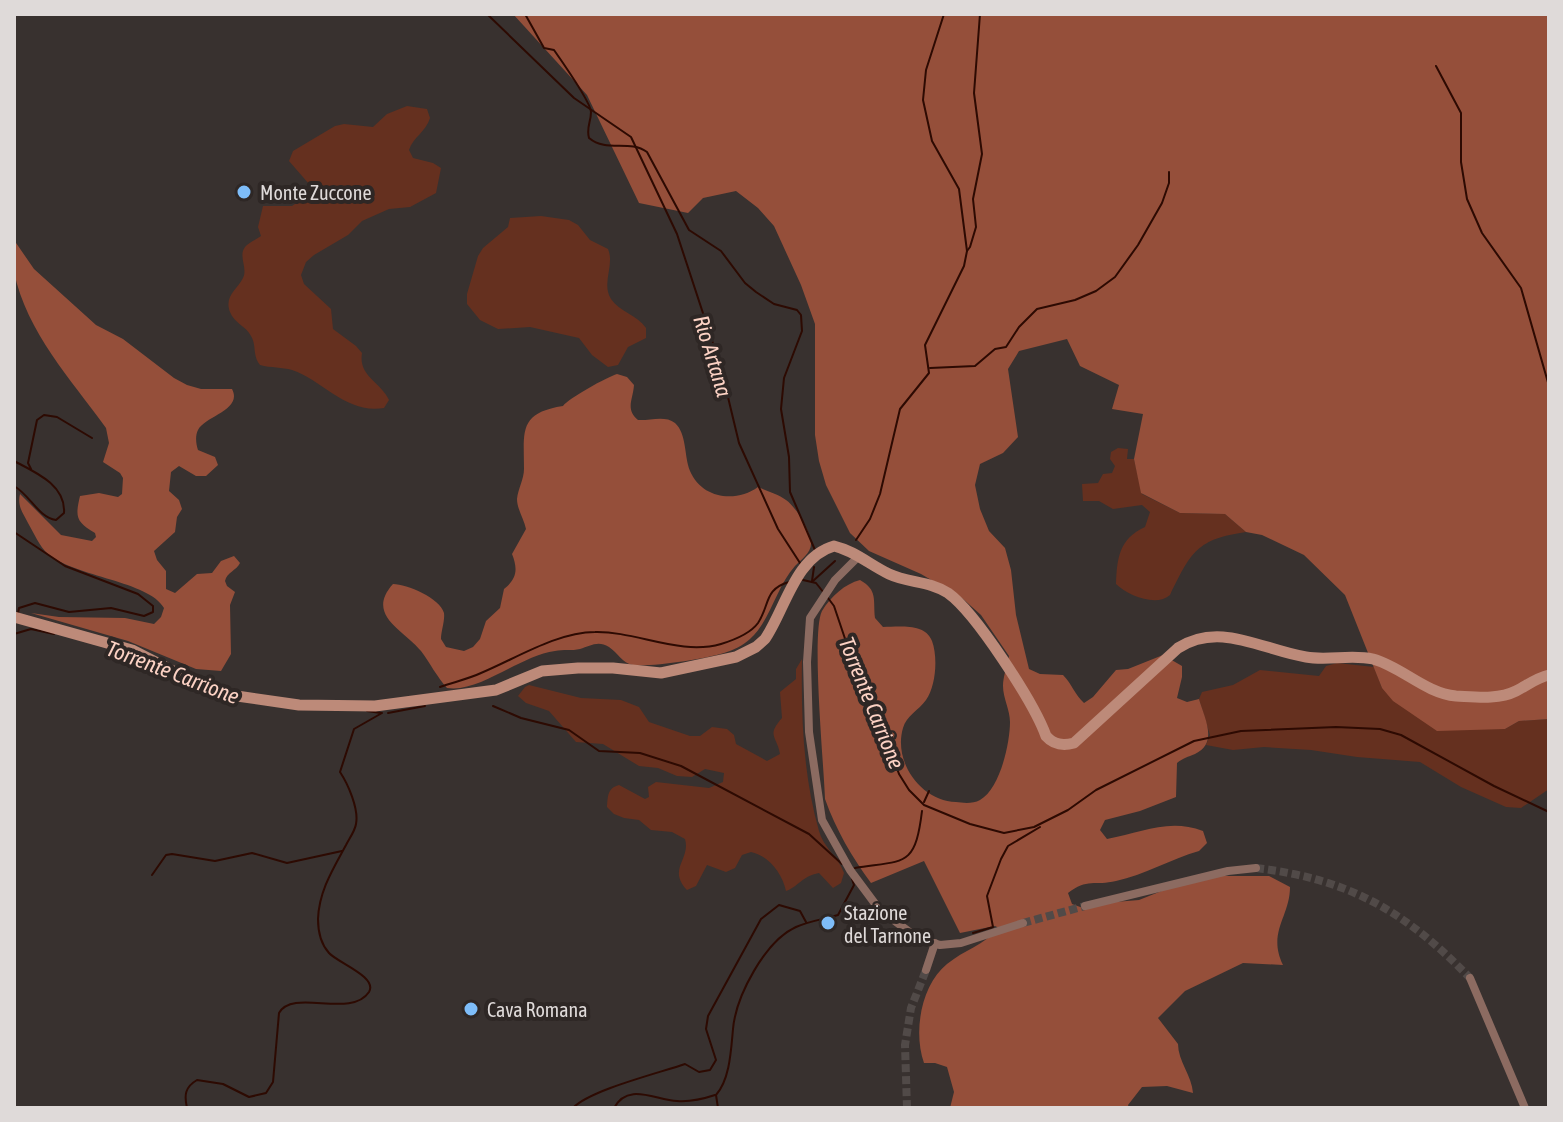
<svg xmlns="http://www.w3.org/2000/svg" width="1563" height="1122" font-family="'Asap Condensed',sans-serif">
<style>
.green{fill:#65301f}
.forest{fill:#954f3a}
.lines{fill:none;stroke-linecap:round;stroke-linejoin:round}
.stream{stroke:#2d0a02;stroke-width:2}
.street-tunnel{stroke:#514a48;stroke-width:8;stroke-dasharray:8 4;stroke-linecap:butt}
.street{stroke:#8c6b61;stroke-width:8}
.secondary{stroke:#bd8a79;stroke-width:11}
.poi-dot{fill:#7ebdf9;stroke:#2e2725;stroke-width:3}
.labels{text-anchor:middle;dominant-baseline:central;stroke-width:8;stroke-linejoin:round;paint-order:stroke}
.poi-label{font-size:20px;fill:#dfdad9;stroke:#2e2725;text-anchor:start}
.water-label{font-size:22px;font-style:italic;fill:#fcd2c4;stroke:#2e2725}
</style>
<rect width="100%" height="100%" fill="#38312f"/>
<g class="green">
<path d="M407,106L427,109L430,118C426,132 413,137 409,150L413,158L433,163L441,168L436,193L410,207L389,209L362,221L348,235L314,255L306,262L301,275L304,284L331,309L333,329L356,346L362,353C358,376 381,382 389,400L384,408C346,414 324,381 292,370C282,367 271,368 260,365C252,355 257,346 251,336C246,326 234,323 230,312C224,296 237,290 243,278C248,268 238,256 245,247C248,243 257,239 261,236L258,227L263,206H292L308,195L309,184L289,161L293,151L335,126L344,124L373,127L387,114Z"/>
<path d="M541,216L569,220L578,225L590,240L608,249C615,265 601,283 611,299C620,312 637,315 646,328V338L628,347L618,365L608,367L592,355L579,338L530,327L498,329L480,320L467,304V294L478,256L483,248L508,227L510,218Z"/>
<path d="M1118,448L1128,449L1127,459H1134L1142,494L1180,513L1225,514L1246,532C1197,539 1191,552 1170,595C1157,607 1128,596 1116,584C1117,558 1119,539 1145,527L1150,512L1142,505L1113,509L1099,501H1083L1082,484L1098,483L1103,474L1112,473L1115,466L1110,459L1111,452Z"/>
<path d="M802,659C801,716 803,775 819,831C823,847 839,858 844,873L841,883L833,888L819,873C802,876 798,887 786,891C782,873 769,856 751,852L742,855L735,868L726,872L707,865L696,886L687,890C667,869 691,859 685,839L672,832L651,830L639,820L624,818L614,814L607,807C608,797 607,788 619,785L645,799L649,797L648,787L656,782L709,788L723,782L724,773L705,769L692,777L677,776L658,768L639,766L603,744L576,742L549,711L526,703L518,696L525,687L529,685L581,698L621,700L639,707L649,722L690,736H700L712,727L727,729L734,735L736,744L767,761L780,754C777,736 766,736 782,718L780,692L796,679V669Z"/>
<polygon points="1337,663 1374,667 1382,688 1505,729 1519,721 1549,719 1549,789 1521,808 1506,807 1461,787 1420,762 1357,757 1311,750 1264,747 1233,750 1206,745 1210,735 1199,699 1202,692 1233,685 1260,670 1319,676 1326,666"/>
</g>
<g class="forest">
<path d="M513,14H1549V719L1519,721L1505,729L1437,731L1393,701L1382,688L1345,595L1304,555L1262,535L1246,532L1225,514L1180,513L1141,493L1134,459L1143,414L1112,409L1119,385L1080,366L1067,339L1019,351L1008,369L1018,437L1003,453L980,464L975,485L980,509L989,531L1005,548L1011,570L1016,615L1029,669L1040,674L1063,675C1072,684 1075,695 1084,703L1093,697L1116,670L1128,669L1163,655L1182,666V677L1177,698L1187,702L1199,699C1204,717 1219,743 1195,754C1188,757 1183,758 1177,763L1176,797L1140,811L1105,820L1100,830L1107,839C1142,833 1168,818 1203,831L1207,843L1199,851C1171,859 1144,875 1116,881C1095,886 1087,878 1068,893L1072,904L1083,908L1103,903L1139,900L1184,882L1221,876H1269L1290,887C1290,917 1267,932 1283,965L1243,963L1185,991L1158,1018L1178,1044C1178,1061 1192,1076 1193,1093L1167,1086L1142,1087L1128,1105L1129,1108H950L954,1092L947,1067L935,1063H924C913,1032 921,985 947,964C964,950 984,945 999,928L995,926L960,933L924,861L871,883C852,857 836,830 825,799C824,767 811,632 822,611C831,596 845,584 860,580C878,590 873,600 875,618L883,627C899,627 925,623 932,641C938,657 936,686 926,700C919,710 906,716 903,728C893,762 921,801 956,802C963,803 973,804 980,800C1000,789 1010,743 1010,722C1010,710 1003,698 1003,686C1003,677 1007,666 1009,656L981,615L962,598L921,574L869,551L850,533L826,485L819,461L815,435V324L801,285L774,226L758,208L736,191L703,198L688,213L639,203L587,95Z"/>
<path d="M14,240L34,269L96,325L123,339L174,378L187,385L201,389H232C243,410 205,416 198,430C195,436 196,444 198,450L215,457L218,465L206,476H196L179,466L171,472L169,491L179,500L182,509L177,517L175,532L154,551L157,560L166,571V589L175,593L197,574L212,573L221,561L234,556L240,563C236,571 227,572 225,581L227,586L235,592L230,605L231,654L221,671L196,669L128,641L31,613L59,617L125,618L154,624L161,617L164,608C149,581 75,577 48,554C39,546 34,533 28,523C23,513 17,506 20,494L61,535L92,541L96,537L95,533C76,522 75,517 80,496L99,493L118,497L122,494L123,478L120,473L103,462L109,443L106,428C71,379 27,333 14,272C12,262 14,250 14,240Z"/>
<path d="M617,374L627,377L634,385C633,400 625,409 638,420C649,421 665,415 675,423C687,434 684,456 690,471C702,499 736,503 758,487C767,491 778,494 786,500C796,507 809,529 811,542C812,553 801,559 795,566C776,587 771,620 750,639C742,646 734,650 724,653C705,659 652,667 633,665C622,663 618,653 609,647C598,640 590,646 580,649C572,651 563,649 555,651C519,656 480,693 447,688C437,677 430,663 421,651C404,630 365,615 393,584C407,584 440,598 444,613C445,621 441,631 441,639L446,647L464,651L473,647L480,639L486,621L500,608L504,589C517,579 518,569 512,554L526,529C524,519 517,509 517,499C518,489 524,479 524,469C524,432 518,413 563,406C569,398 607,377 617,374Z"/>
</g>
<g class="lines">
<g class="stream">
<polyline points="487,14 574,98 631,137 677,234 721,368 739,443 778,529 800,563"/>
<path d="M525,14L544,48L554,50C561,60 591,103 591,112C591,122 586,128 589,138C607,153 629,139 647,152L689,230L721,251L745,283L756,292L774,304L797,310L801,315L802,331L784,378L781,409L789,457L790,492L815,550"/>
<polyline points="1436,66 1461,113 1461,162 1467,199 1482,233 1521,288 1549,386"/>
<polyline points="967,251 970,247 976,227 973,199 982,154 974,93 980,14"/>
<polyline points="930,368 975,366 995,349 1006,347 1019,327 1037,309 1075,300 1096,291 1115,277 1138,245 1162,203 1169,183 1169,172"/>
<path d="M14,461C35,472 66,485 64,513L56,520C38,517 30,495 14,486"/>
<polyline points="31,469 28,463 37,420 44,415 57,417 92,438"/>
<polyline points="14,532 65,566 138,594 153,606 153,612 144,616 111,608 69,612 35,603 19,608 18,613"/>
<polyline points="856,540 870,519 880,494 900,409 929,373 925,345 964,266 967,251 959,189 932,141 923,100 926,70 944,14"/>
<polyline points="803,580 816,583 824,593"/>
<polyline points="812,581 814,567"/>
<polyline points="813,581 835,561"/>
<polyline points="828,598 834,606 865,698 880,721 899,774 909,790 924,805 970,824 1004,833 1034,827 1068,810 1096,790 1194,741 1241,731 1336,727 1380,729 1401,735 1494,786 1549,812"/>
<polyline points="14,634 31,629 54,634"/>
<path d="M440,687C454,682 468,679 481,673C515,659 557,632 595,632C636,631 680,656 721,644C734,640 750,634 758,623C770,605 764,589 789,582"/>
<polyline points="493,706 521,718 569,730 599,751 640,753 681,766 809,834 842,864"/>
<polyline points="367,711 381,713"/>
<polyline points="388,713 425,706"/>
<polyline points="924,802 929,791"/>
<path d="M855,868C905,860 915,868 922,811"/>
<polyline points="152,875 166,855 172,854 215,861 252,853 287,863 342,851"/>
<polyline points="973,933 993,927 987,896 1001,859 1008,846 1040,827"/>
<path d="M187,1108C184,1095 185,1087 197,1080L223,1084L249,1097L266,1093L273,1082L279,1013C293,988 351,1019 369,992C378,977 338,963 329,953C320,943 318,931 318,919C319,891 333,869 346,845C349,839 355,831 356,824C359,809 348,784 340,772L354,729L382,713"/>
<path d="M573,1108C590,1090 659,1073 685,1064L699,1072L710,1070L716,1060L706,1029L708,1016L761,919L779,905L800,911L806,922"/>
<path d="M614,1108C628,1082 655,1100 677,1101C689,1102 703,1099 715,1095"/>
<path d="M718,1108L716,1095C730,1079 731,1050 733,1029C736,996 765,941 796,927C809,921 825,919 838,915L854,885L852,879"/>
</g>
<g class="street-tunnel">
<path d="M1256,868C1349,879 1405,911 1470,978"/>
<polyline points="1023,923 1085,906"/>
<polyline points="907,1108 905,1045 911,1008 926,970"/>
</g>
<g class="street">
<polyline points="859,556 835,580 810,618 807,662 809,732 822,820 850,870 879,909 920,940 940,945 961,943 1023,923"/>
<polyline points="1085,906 1228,871 1256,868"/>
<polyline points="926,970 935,943"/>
<polyline points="1470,978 1525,1108"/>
</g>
<path class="secondary" d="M14,617L132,650L206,688L230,695L299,705L375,706L496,690L542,671L578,668H613L661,673L736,657L756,647L765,639C785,610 795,557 834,546C855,551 870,565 889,574C908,583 930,581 948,593C976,613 1034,703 1046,736C1054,745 1063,746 1074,743L1178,648C1220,621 1262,650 1306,657C1328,661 1351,654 1373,659C1402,667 1425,693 1456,696C1476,697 1498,700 1516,691C1528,685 1536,678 1549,675"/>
</g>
<g class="poi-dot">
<circle cx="244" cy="192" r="8"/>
<circle cx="828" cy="923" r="8"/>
<circle cx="471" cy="1009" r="8"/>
</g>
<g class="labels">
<g class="poi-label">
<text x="260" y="192">Monte Zuccone</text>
<text x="844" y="912">Stazione<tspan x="844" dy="23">del Tarnone</tspan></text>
<text x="487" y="1009">Cava Romana</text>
</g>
<g class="water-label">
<text transform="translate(713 356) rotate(73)">Rio Artana</text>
<text transform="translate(173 672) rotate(21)">Torrente Carrione</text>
<text transform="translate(872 703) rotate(68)">Torrente Carrione</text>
</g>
</g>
<rect width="1563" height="1122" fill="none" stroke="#dfdad9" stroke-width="32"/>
</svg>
